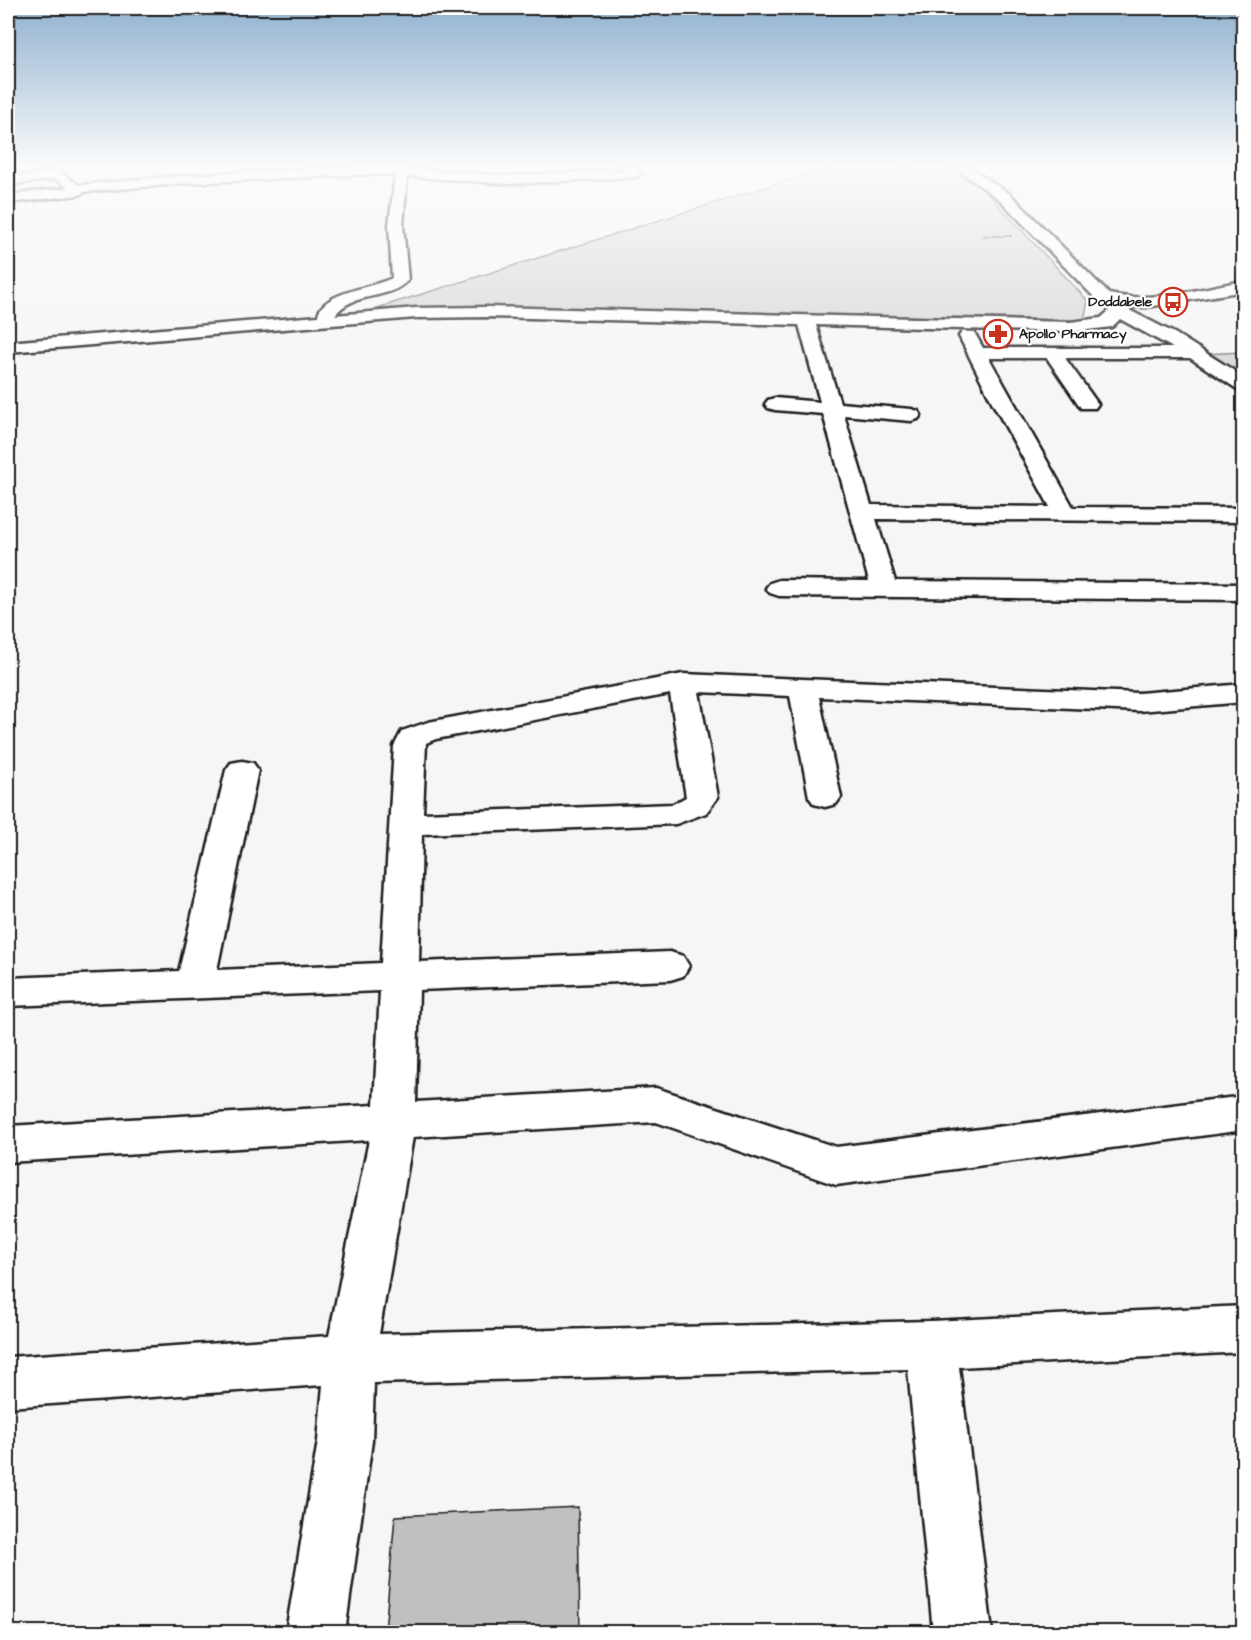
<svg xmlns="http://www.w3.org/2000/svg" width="1251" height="1640" font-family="'Architects Daughter',sans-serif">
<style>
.green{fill:#d6d6d6;stroke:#797979;stroke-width:1.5}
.building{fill:#c0c0c0;stroke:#1c1c1c;stroke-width:1.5}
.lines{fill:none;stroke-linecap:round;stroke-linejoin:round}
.minor-casing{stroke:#1c1c1c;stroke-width:5}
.path{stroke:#1c1c1c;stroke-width:1.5;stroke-dasharray:2 1.5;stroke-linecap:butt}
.minor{fill:#fff;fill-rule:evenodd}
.labels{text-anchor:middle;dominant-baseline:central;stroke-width:4.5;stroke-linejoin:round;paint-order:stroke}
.far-poi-label{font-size:14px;font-weight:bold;fill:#1c1c1c;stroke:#fff;text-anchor:end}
</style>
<rect width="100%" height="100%" fill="#f6f6f6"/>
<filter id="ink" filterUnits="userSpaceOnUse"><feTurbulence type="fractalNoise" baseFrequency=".0167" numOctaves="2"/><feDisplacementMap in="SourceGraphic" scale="12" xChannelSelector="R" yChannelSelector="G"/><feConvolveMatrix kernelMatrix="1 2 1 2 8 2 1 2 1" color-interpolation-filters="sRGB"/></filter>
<g filter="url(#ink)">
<g class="green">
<polygon points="834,166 944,166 983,189 1088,301 1084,320 462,307 374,309"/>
<polygon points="1243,352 1243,379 1205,354"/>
</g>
<polygon class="building" points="578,1507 580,1632 385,1632 395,1516"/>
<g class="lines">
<g class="minor-casing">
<g id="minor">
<path d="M372,166L509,176L626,170L623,166H635L642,173L636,177L509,184L407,176L403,225L408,280C390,301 352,291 335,315L416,308L487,307L1070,322L1101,318L1109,311L1105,302L1097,300L1000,200L953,166H967L1010,194L1109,294C1151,304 1201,288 1244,281V291L1147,307H1123L1176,334L1244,377V391L1237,389L1190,358H1065L1098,404L1095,408H1081L1047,358H989L1073,507L1244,508V522L876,519L895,581L1244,584V600L779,596L770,593L766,588L770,583L779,580L869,581L823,414L775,410L768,408L765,404L768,400L775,398L820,402L799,325L487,317L416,318L8,352V342L318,316C321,292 373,288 392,278L389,225L395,175L372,174L189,183L84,192L79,195L8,203V195L68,188L56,179L8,185V177L58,171L79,185L189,175ZM1120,319L1173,348H983L974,332H962L959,336L992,402L1050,507L871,505L844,415L911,421L918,419L921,415L918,411L911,409L840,403L816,325L1070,332L1112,327Z"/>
<path d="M683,674L1139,693L1244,684V702L1139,711L819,697L841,797L836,804L825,807L814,804L809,797L790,696L699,692L718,797L706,813L676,824L422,834L419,962L670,952L683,956L689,966L683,976L670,980L419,990L416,1102L656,1088L836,1147L1244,1096V1130L836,1185L656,1122L413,1137L379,1334L931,1321L1244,1306V1352L959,1367L992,1632H933L908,1369L374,1383L372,1441L345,1632H286L318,1441L323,1385L8,1407V1357L329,1336L369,1140L8,1162V1126L374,1105L380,991L8,1006V978L179,971L226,770L231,763L242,761L253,763L258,770L217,970L381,963L394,746L402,731L428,722ZM670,694L686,797L673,804L423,813L426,743L436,739Z"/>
</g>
</g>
<polyline class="path" points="981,236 1012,236"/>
<use href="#minor" class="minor"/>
</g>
</g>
<linearGradient id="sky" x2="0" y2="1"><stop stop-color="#90b1d0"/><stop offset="0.42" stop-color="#fbfbfb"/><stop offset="1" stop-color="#fbfbfb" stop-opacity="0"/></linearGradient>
<rect width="1251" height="395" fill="url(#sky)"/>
<defs>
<g id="bus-ring" transform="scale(1.5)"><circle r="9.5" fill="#fff" stroke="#c8321e" stroke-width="1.5"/><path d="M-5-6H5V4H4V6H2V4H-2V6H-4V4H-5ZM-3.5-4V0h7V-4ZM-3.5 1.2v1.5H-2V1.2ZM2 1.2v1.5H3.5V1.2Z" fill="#c8321e"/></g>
<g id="pharmacy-ring" transform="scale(1.5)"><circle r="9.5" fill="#fff" stroke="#c8321e" stroke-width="1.5"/><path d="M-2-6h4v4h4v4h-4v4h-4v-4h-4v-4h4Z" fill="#c8321e"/></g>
</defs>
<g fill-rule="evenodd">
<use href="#bus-ring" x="1173" y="302"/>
<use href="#pharmacy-ring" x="998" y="334"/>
</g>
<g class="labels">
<g class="far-poi-label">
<text x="1152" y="302">Doddabele</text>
<text x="1019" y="334" text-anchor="start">Apollo Pharmacy</text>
</g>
</g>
<rect width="1251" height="1640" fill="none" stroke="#fff" stroke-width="30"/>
<rect x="15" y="15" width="1221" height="1610" fill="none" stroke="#1c1c1c" stroke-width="2" filter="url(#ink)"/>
</svg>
